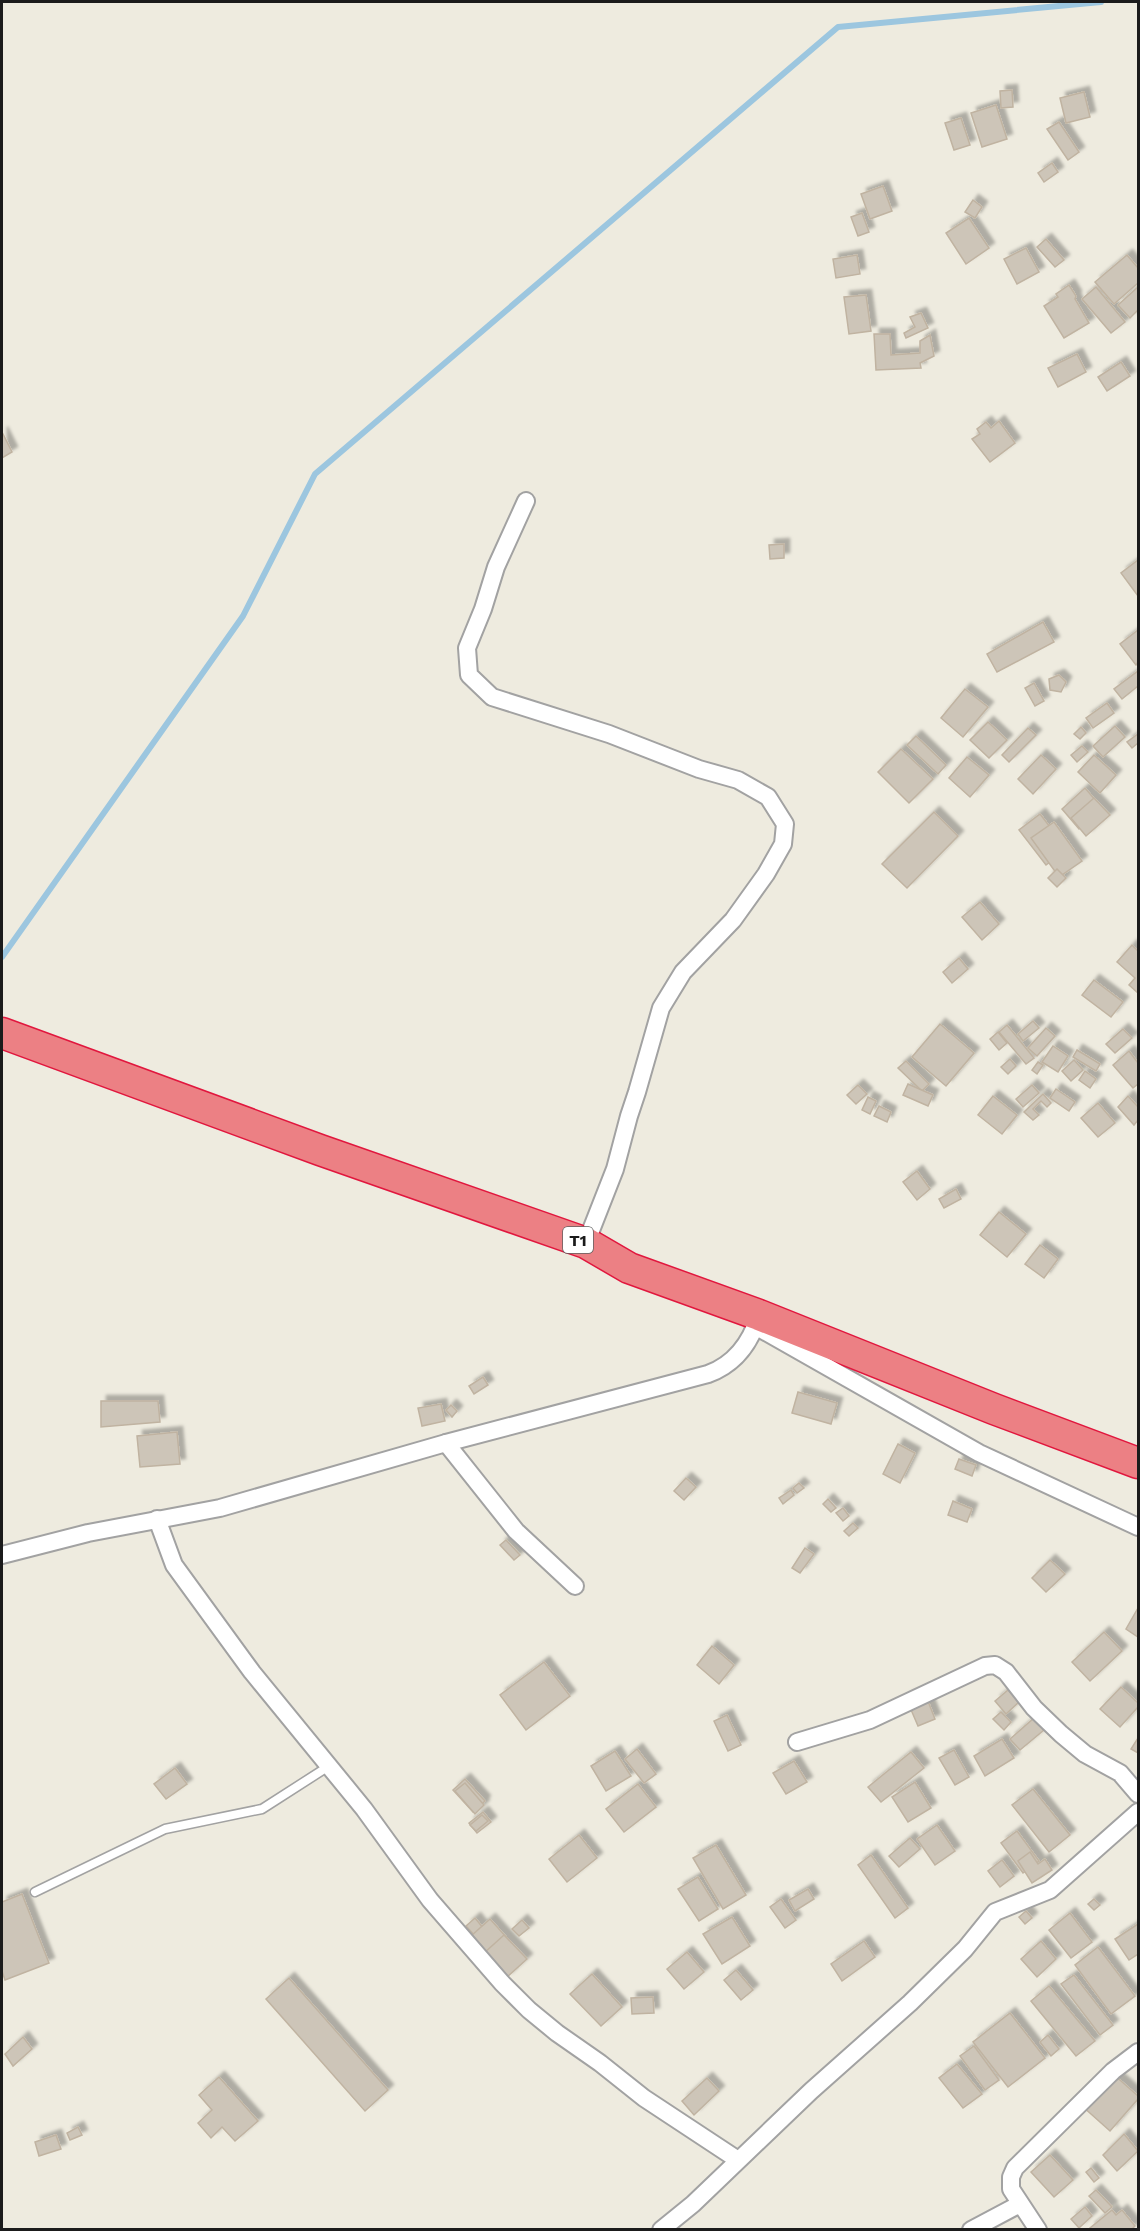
<svg xmlns="http://www.w3.org/2000/svg" width="1140" height="2231" font-family="'Work Sans',sans-serif">
<style>
.lines{fill:none;stroke-linecap:round;stroke-linejoin:round}
.stream{stroke:#9cc6df;stroke-width:6}
.building{fill:#cdc5b8;stroke:#c0b3a1;stroke-width:1.5;filter:url(#shadow)}
.lane-casing{stroke:#a2a2a2;stroke-width:11}
.street-casing{stroke:#a2a2a2;stroke-width:20}
.highway-casing{stroke:#e1173e;stroke-width:33}
.lane{stroke:#fff;stroke-width:8}
.street{stroke:#fff;stroke-width:16}
.highway{stroke:#ec8084;stroke-width:30}
.labels{text-anchor:middle;dominant-baseline:central;stroke-width:5;stroke-linejoin:round;paint-order:stroke}
.shield{fill:#fff;stroke:#5f5f5f;stroke-width:1.5}
.shield-label{font-size:16px;font-weight:bold;fill:#1b1b1b}
</style>
<defs>
<filter id="shadow"><feDropShadow dx="5.5" dy="-5.5" stdDeviation="1.5" flood-color="#0004"/></filter>
</defs>
<rect width="100%" height="100%" fill="#eeebdf"/>
<g class="lines">
<polyline class="stream" points="2,957 243,616 315,474 838,27 1101,2"/>
</g>
<g class="building">
<polygon points="1012,90 1013,107 1001,108 1000,91"/>
<polygon points="1084,92 1090,117 1066,123 1060,98"/>
<polygon points="996,105 1007,139 982,147 971,113"/>
<polygon points="961,118 970,145 954,150 945,123"/>
<polygon points="1059,122 1079,152 1068,160 1047,129"/>
<polygon points="1052,163 1058,172 1044,182 1038,173"/>
<polygon points="883,186 892,211 870,219 861,194"/>
<polygon points="973,200 982,207 975,218 965,212"/>
<polygon points="862,213 869,232 858,236 851,217"/>
<polygon points="969,218 989,248 966,264 946,233"/>
<polygon points="1046,239 1064,260 1055,267 1037,247"/>
<polygon points="1026,248 1039,272 1017,284 1004,259"/>
<polygon points="857,255 860,274 836,278 833,259"/>
<polygon points="1127,255 1138,268 1138,283 1114,304 1095,282"/>
<polygon points="1069,285 1076,296 1075,299 1089,323 1064,338 1044,306 1058,297 1056,294"/>
<polygon points="1096,287 1125,322 1111,333 1082,299"/>
<polygon points="1138,287 1138,310 1130,318 1118,305"/>
<polygon points="866,295 871,331 849,334 844,297"/>
<polygon points="921,313 928,328 906,338 904,333 915,327 910,317"/>
<polygon points="874,334 890,334 891,355 920,353 920,341 930,335 934,356 920,363 921,368 876,370"/>
<polygon points="1077,354 1086,372 1058,387 1048,368"/>
<polygon points="1121,362 1130,376 1107,391 1098,377"/>
<polygon points="999,421 1015,443 990,462 972,439 980,434 977,429 986,422 991,428"/>
<polygon points="2,432 12,452 2,458"/>
<polygon points="784,544 784,558 770,559 769,545"/>
<polygon points="1138,560 1138,596 1121,573"/>
<polygon points="1043,622 1054,642 997,672 987,654"/>
<polygon points="1138,630 1138,662 1136,665 1120,644"/>
<polygon points="1138,671 1138,686 1122,699 1114,689"/>
<polygon points="1059,675 1066,682 1061,692 1050,690 1049,679"/>
<polygon points="1034,683 1044,701 1035,706 1025,688"/>
<polygon points="965,689 988,707 963,737 941,718"/>
<polygon points="1107,703 1114,713 1093,728 1086,718"/>
<polygon points="988,722 1007,740 989,758 970,740"/>
<polygon points="1115,726 1125,737 1103,757 1093,746"/>
<polygon points="1081,727 1086,733 1080,739 1074,734"/>
<polygon points="1028,728 1036,735 1009,762 1002,755"/>
<polygon points="1138,734 1138,743 1132,748 1127,742"/>
<polygon points="916,736 946,765 938,774 907,745"/>
<polygon points="1082,746 1088,752 1077,762 1071,755"/>
<polygon points="901,749 933,779 909,803 878,772"/>
<polygon points="1041,755 1056,769 1033,794 1018,779"/>
<polygon points="1094,755 1116,775 1100,793 1078,772"/>
<polygon points="967,757 989,775 970,797 949,778"/>
<polygon points="1085,788 1102,808 1079,829 1062,809"/>
<polygon points="1094,798 1110,815 1086,836 1071,818"/>
<polygon points="934,812 958,836 907,888 882,864"/>
<polygon points="1040,814 1067,849 1046,865 1019,830"/>
<polygon points="1054,822 1082,861 1059,877 1031,838"/>
<polygon points="1057,869 1066,878 1057,887 1048,878"/>
<polygon points="980,902 999,924 982,940 962,917"/>
<polygon points="1132,945 1138,951 1138,993 1129,985 1135,978 1117,962"/>
<polygon points="959,958 968,969 952,983 943,972"/>
<polygon points="1094,980 1123,1002 1111,1017 1082,995"/>
<polygon points="1033,1021 1039,1028 1023,1041 1018,1034"/>
<polygon points="940,1024 974,1053 946,1086 912,1057"/>
<polygon points="1007,1025 1034,1058 1026,1064 999,1032"/>
<polygon points="1046,1028 1055,1036 1037,1056 1028,1048"/>
<polygon points="1123,1029 1132,1038 1115,1053 1106,1044"/>
<polygon points="998,1032 1007,1043 999,1050 990,1039"/>
<polygon points="1053,1046 1068,1056 1058,1072 1042,1062"/>
<polygon points="1077,1050 1100,1064 1096,1071 1073,1057"/>
<polygon points="1129,1051 1138,1063 1138,1084 1133,1088 1113,1065"/>
<polygon points="1010,1059 1016,1066 1008,1074 1001,1067"/>
<polygon points="1074,1060 1083,1070 1071,1081 1062,1071"/>
<polygon points="906,1061 929,1084 922,1091 898,1068"/>
<polygon points="1038,1062 1043,1065 1037,1074 1032,1070"/>
<polygon points="1085,1071 1096,1079 1090,1088 1079,1080"/>
<polygon points="908,1084 933,1095 928,1106 903,1095"/>
<polygon points="858,1085 867,1094 856,1104 847,1095"/>
<polygon points="1032,1085 1039,1093 1023,1107 1016,1099"/>
<polygon points="1056,1089 1075,1102 1069,1111 1050,1098"/>
<polygon points="1043,1094 1051,1103 1047,1107 1041,1101 1033,1109 1039,1115 1033,1120 1024,1112"/>
<polygon points="993,1096 1017,1115 1002,1134 978,1115"/>
<polygon points="1128,1096 1138,1107 1138,1120 1134,1125 1118,1107"/>
<polygon points="868,1097 876,1101 870,1114 862,1110"/>
<polygon points="1098,1103 1115,1123 1098,1137 1081,1118"/>
<polygon points="879,1106 891,1112 887,1122 874,1116"/>
<polygon points="917,1171 930,1189 917,1200 903,1182"/>
<polygon points="956,1189 961,1199 944,1208 939,1199"/>
<polygon points="999,1212 1026,1234 1007,1257 980,1235"/>
<polygon points="1040,1245 1058,1259 1044,1278 1025,1264"/>
<polygon points="483,1377 488,1385 474,1394 469,1386"/>
<polygon points="798,1392 837,1403 831,1424 792,1413"/>
<polygon points="101,1401 158,1401 160,1422 101,1427"/>
<polygon points="441,1404 445,1421 422,1426 418,1408"/>
<polygon points="451,1405 457,1411 452,1417 446,1410"/>
<polygon points="177,1432 180,1464 140,1467 137,1436"/>
<polygon points="898,1444 915,1453 900,1483 883,1474"/>
<polygon points="959,1459 976,1465 972,1476 955,1469"/>
<polygon points="686,1478 696,1487 684,1500 674,1491"/>
<polygon points="799,1483 804,1488 797,1493 793,1488"/>
<polygon points="791,1490 794,1495 783,1504 779,1498"/>
<polygon points="828,1499 836,1508 831,1512 823,1504"/>
<polygon points="953,1501 972,1509 967,1522 948,1515"/>
<polygon points="843,1508 849,1516 843,1521 836,1513"/>
<polygon points="853,1523 858,1528 849,1536 844,1531"/>
<polygon points="506,1540 520,1555 514,1560 500,1545"/>
<polygon points="805,1548 814,1554 800,1573 792,1568"/>
<polygon points="1050,1560 1065,1574 1046,1592 1032,1578"/>
<polygon points="1138,1608 1138,1637 1126,1629"/>
<polygon points="1104,1632 1122,1651 1090,1681 1072,1662"/>
<polygon points="712,1646 734,1665 719,1684 697,1665"/>
<polygon points="544,1662 570,1696 526,1730 500,1695"/>
<polygon points="1121,1687 1138,1703 1138,1707 1120,1727 1100,1709"/>
<polygon points="1008,1690 1019,1702 1006,1714 995,1701"/>
<polygon points="924,1691 935,1719 918,1726 906,1698"/>
<polygon points="1001,1712 1011,1722 1004,1730 993,1719"/>
<polygon points="727,1715 741,1745 728,1751 714,1721"/>
<polygon points="1034,1718 1044,1730 1020,1750 1010,1739"/>
<polygon points="1138,1738 1138,1753 1131,1749"/>
<polygon points="1002,1739 1014,1758 985,1776 974,1756"/>
<polygon points="637,1749 656,1774 644,1783 625,1759"/>
<polygon points="954,1750 969,1777 955,1785 939,1758"/>
<polygon points="615,1751 631,1776 606,1791 591,1766"/>
<polygon points="911,1752 924,1768 881,1802 868,1787"/>
<polygon points="794,1761 807,1782 786,1794 773,1773"/>
<polygon points="175,1768 187,1784 166,1799 154,1784"/>
<polygon points="465,1779 485,1801 473,1812 453,1790"/>
<polygon points="915,1782 931,1808 908,1822 892,1797"/>
<polygon points="465,1783 484,1805 475,1814 455,1791"/>
<polygon points="638,1784 656,1807 624,1832 606,1809"/>
<polygon points="1033,1789 1070,1835 1049,1852 1012,1805"/>
<polygon points="483,1812 491,1822 477,1833 469,1823"/>
<polygon points="482,1815 488,1821 476,1831 470,1825"/>
<polygon points="937,1825 955,1851 935,1865 917,1839"/>
<polygon points="1017,1831 1039,1861 1023,1873 1001,1843"/>
<polygon points="579,1835 597,1858 567,1882 549,1859"/>
<polygon points="910,1838 920,1849 899,1867 889,1856"/>
<polygon points="716,1845 746,1895 723,1909 693,1858"/>
<polygon points="1030,1852 1038,1864 1045,1859 1052,1870 1032,1883 1018,1861"/>
<polygon points="871,1855 908,1908 895,1918 858,1865"/>
<polygon points="1002,1860 1014,1876 1000,1887 988,1871"/>
<polygon points="698,1877 718,1909 699,1921 678,1889"/>
<polygon points="808,1889 814,1899 795,1911 789,1900"/>
<polygon points="22,1894 49,1963 5,1980 2,1971 2,1902"/>
<polygon points="781,1899 796,1920 785,1928 770,1907"/>
<polygon points="1094,1899 1100,1905 1094,1910 1088,1904"/>
<polygon points="1026,1911 1032,1918 1025,1924 1019,1917"/>
<polygon points="1070,1913 1092,1942 1071,1958 1049,1930"/>
<polygon points="732,1917 750,1946 722,1964 703,1934"/>
<polygon points="475,1918 492,1939 484,1946 466,1926"/>
<polygon points="490,1919 525,1958 506,1975 471,1936"/>
<polygon points="522,1920 529,1928 519,1936 512,1929"/>
<polygon points="1138,1924 1138,1954 1129,1960 1115,1939"/>
<polygon points="504,1935 527,1959 506,1978 483,1954"/>
<polygon points="864,1941 875,1957 842,1981 831,1964"/>
<polygon points="1041,1941 1056,1959 1037,1977 1021,1959"/>
<polygon points="1098,1947 1135,1996 1111,2014 1075,1965"/>
<polygon points="687,1952 704,1972 684,1989 667,1969"/>
<polygon points="736,1970 753,1990 741,2000 724,1980"/>
<polygon points="592,1974 622,2007 601,2026 570,1994"/>
<polygon points="1074,1975 1113,2025 1100,2035 1061,1984"/>
<polygon points="289,1978 388,2090 365,2111 266,1999"/>
<polygon points="1049,1986 1095,2041 1076,2056 1031,2001"/>
<polygon points="653,1997 654,2013 632,2014 631,1998"/>
<polygon points="1010,2013 1045,2058 1008,2087 973,2042"/>
<polygon points="1048,2035 1059,2049 1051,2056 1040,2042"/>
<polygon points="23,2037 32,2049 13,2066 5,2054"/>
<polygon points="974,2046 999,2080 985,2090 960,2056"/>
<polygon points="957,2064 982,2094 963,2108 939,2078"/>
<polygon points="1112,2073 1138,2096 1138,2099 1110,2131 1082,2106"/>
<polygon points="219,2077 258,2121 235,2141 222,2127 211,2138 198,2123 212,2110 199,2095"/>
<polygon points="707,2078 719,2091 694,2115 682,2101"/>
<polygon points="78,2127 82,2135 70,2140 67,2133"/>
<polygon points="1124,2134 1138,2151 1117,2171 1103,2155"/>
<polygon points="56,2135 61,2149 39,2156 35,2142"/>
<polygon points="1050,2155 1073,2180 1054,2197 1031,2172"/>
<polygon points="1091,2168 1099,2178 1094,2182 1086,2172"/>
<polygon points="1096,2190 1112,2207 1105,2213 1089,2196"/>
<polygon points="1085,2207 1092,2216 1079,2228 1071,2219"/>
<polygon points="1112,2210 1116,2215 1122,2210 1135,2226 1131,2230 1091,2230 1090,2228"/>
</g>
<g class="lines">
<g class="lane-casing">
<polyline id="lane" points="35,1892 165,1829 262,1809 329,1766"/>
</g>
<g class="street-casing">
<g id="street">
<polyline points="526,501 496,567 483,609 467,648 469,675 492,697 609,734 699,769 738,780 768,797 785,824 783,844 766,874 733,920 683,972 661,1008 637,1092 629,1116 615,1169 586,1243"/>
<polyline points="757,1327 979,1453 1138,1527"/>
<polyline points="446,1443 516,1531 575,1586"/>
<polyline points="157,1519 174,1565 252,1672 364,1809 430,1900 502,1983 529,2010 557,2033 600,2063 644,2098 738,2160"/>
<path d="M2,1555L88,1533L220,1508L446,1443L708,1374C735,1364 751,1342 759,1315"/>
<polyline points="797,1742 870,1720 985,1666 995,1665 1006,1672 1034,1708 1061,1734 1085,1754 1120,1773 1138,1794"/>
<polyline points="661,2230 693,2204 811,2091 910,2003 965,1949 995,1912 1050,1890 1138,1812"/>
<polyline points="971,2230 1020,2204"/>
<polyline points="1038,2230 1011,2189 1011,2177 1015,2168 1113,2071 1138,2052"/>
</g>
</g>
<g class="highway-casing">
<polyline id="highway" points="2,1033 320,1150 586,1243 629,1268 759,1315 994,1409 1138,1463"/>
</g>
<use href="#lane" class="lane"/>
<use href="#street" class="street"/>
<use href="#highway" class="highway"/>
</g>
<g class="labels">
<rect class="shield" x="563" y="1227" width="30" height="26" rx="4.5"/>
<g class="shield-label">
<text x="578" y="1240">T1</text>
</g>
</g>
<rect width="1140" height="2231" fill="none" stroke="#1b1b1b" stroke-width="6"/>
</svg>
